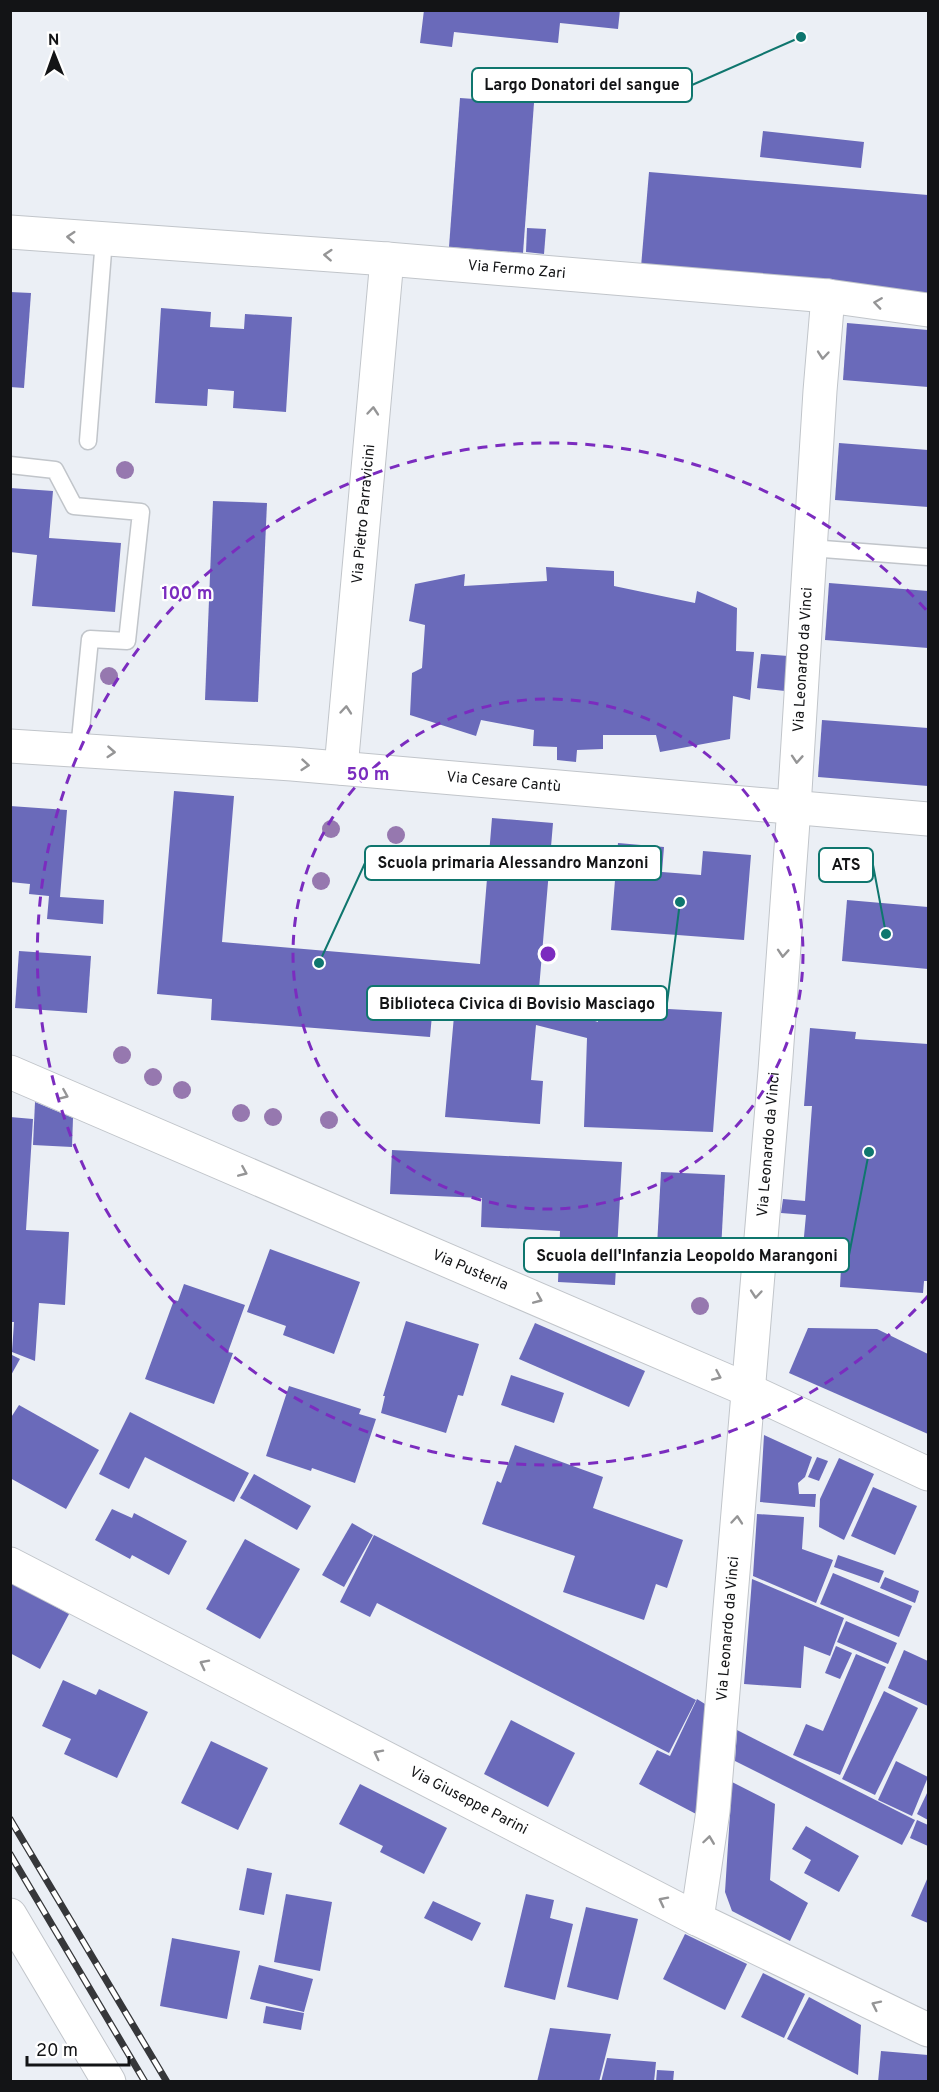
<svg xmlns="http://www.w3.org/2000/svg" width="939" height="2092" font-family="Overpass,sans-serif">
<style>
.building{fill:#6a6aba}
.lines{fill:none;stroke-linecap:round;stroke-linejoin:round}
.lane-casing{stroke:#c1c5ca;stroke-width:19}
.street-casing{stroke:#c1c5ca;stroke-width:35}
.secondary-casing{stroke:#c1c5ca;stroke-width:35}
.lane{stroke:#fff;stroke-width:16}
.street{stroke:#fff;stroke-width:33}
.secondary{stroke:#fff;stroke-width:33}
.rail-casing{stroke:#36373a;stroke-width:7}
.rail{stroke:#fff;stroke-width:4.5;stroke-dasharray:14;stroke-linecap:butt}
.tree{fill:#9678af}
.oneway{stroke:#959596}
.ring{fill:none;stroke:#7b2cbf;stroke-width:3;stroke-dasharray:10 8}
.labels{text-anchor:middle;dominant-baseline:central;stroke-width:4.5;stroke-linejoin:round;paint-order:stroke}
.street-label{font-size:15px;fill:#131416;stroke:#fff}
.centre{fill:#7b2cbf;stroke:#fff;stroke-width:3}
.ring-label{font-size:18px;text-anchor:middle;font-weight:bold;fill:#7b2cbf;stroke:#fff;stroke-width:4.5;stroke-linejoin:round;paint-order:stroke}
.leader{fill:none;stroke:#0f766e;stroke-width:2}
.callout-dot{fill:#0f766e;stroke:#fff;stroke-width:2}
.callout{fill:#fff;stroke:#0f766e;stroke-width:2}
.callout-label{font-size:16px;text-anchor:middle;font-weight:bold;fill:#131416}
</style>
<rect width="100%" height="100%" fill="#ebeff5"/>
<g class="building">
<polygon points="424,10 620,10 618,29 560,23 558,43 454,32 452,47 420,43"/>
<polygon points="460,98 534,103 523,253 449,247"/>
<polygon points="763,131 864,142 861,168 760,157"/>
<polygon points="649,172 928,195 928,293 641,267"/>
<polygon points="527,228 546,229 544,254 526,252"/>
<polygon points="10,292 31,293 24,388 10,387"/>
<polygon points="161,308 211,312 210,327 244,329 245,314 292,317 286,412 233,408 234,391 208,389 207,406 155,403"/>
<polygon points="847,323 928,330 928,387 843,380"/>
<polygon points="839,443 928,450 928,507 835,500"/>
<polygon points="10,488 53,491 49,538 121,543 115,612 32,606 37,555 10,552"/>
<polygon points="213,501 267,503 258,702 205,700"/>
<polygon points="546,567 614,571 614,586 695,603 697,591 737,608 736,651 754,652 750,700 733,696 730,739 660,752 656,735 603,735 603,749 577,750 576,762 557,760 557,747 533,746 534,730 481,720 476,736 410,715 412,673 422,668 425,625 409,621 415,584 465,574 464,586 547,581"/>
<polygon points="829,583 928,591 928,648 825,640"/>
<polygon points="761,654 788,656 785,691 757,688"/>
<polygon points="822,720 928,728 928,786 818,777"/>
<polygon points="174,791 234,796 222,942 480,964 492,818 553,823 538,1001 598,1022 597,1005 722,1012 713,1132 584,1127 587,1038 536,1025 531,1080 543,1081 540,1124 445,1117 454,1016 432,1015 430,1037 211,1020 212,999 157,994"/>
<polygon points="10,806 67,810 60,897 104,900 103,924 47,919 49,896 29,894 30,884 10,882"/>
<polygon points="618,843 664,847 662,872 701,875 703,851 751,855 744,940 611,930"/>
<polygon points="847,900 928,907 928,969 842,961"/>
<polygon points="19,951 91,956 87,1013 15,1008"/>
<polygon points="810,1028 856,1032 855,1039 928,1044 928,1281 924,1281 923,1293 840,1287 842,1249 803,1247 806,1215 781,1213 783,1199 805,1201 812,1106 804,1106"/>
<polygon points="35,1102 73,1118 72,1147 33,1145"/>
<polygon points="10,1117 33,1119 26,1230 69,1232 65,1305 39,1303 35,1361 12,1352 14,1322 10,1322"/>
<polygon points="392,1150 622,1162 615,1285 558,1282 560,1231 481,1227 482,1198 390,1194"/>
<polygon points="661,1172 725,1175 721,1250 657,1246"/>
<polygon points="270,1249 360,1282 334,1354 283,1335 286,1326 247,1312"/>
<polygon points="184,1284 245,1305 228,1352 233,1353 214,1404 145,1379 174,1300 178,1301"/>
<polygon points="406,1321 479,1344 463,1396 458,1395 446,1433 381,1413 385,1396 383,1396"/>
<polygon points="535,1323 645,1371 629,1407 519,1359"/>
<polygon points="808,1328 877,1329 928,1354 928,1434 789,1373"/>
<polygon points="10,1354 20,1359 10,1377"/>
<polygon points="511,1375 564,1393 554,1423 501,1405"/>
<polygon points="289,1386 361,1409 359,1414 376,1419 355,1483 312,1468 311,1471 266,1456"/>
<polygon points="19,1405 99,1450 66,1509 10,1478 10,1419"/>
<polygon points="130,1412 249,1473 234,1502 145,1457 129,1489 99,1474"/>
<polygon points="764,1435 812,1457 805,1477 798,1483 799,1494 816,1494 815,1507 760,1502"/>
<polygon points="515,1445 603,1477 593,1508 683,1540 667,1588 656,1584 644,1620 563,1592 575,1556 482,1524 497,1481 501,1483"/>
<polygon points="817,1457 828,1461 819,1481 808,1477"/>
<polygon points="839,1458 874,1474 844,1540 819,1527 820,1499"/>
<polygon points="254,1474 311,1506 297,1530 240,1498"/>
<polygon points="873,1487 917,1506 895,1555 851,1536"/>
<polygon points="112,1509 132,1518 134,1513 187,1541 169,1575 132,1555 130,1559 95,1540"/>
<polygon points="757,1514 804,1517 802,1549 833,1560 816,1603 753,1576"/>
<polygon points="352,1523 373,1535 344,1587 322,1575"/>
<polygon points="374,1535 696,1700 669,1753 377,1603 370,1617 340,1602"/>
<polygon points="245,1539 300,1569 260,1639 206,1609"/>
<polygon points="838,1555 884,1571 879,1583 834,1567"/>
<polygon points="833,1573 912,1606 899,1637 820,1604"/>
<polygon points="885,1577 919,1591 915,1603 880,1588"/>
<polygon points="752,1579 844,1618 830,1656 804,1646 801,1688 744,1684"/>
<polygon points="10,1582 69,1614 40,1669 10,1653"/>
<polygon points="846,1621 897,1643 888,1664 837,1642"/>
<polygon points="836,1646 852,1653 840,1679 825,1673"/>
<polygon points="904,1650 928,1661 928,1706 888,1688"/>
<polygon points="856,1654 886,1667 840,1775 793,1755 806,1724 823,1731"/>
<polygon points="63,1680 96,1695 99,1689 148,1712 117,1778 64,1754 71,1739 42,1726"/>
<polygon points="884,1691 918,1708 875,1795 842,1779"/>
<polygon points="697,1699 705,1704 698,1815 639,1784 657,1750 670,1756"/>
<polygon points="511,1720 575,1753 548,1807 484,1774"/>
<polygon points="737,1730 915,1820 902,1845 735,1761"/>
<polygon points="211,1741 268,1768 238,1830 181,1803"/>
<polygon points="896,1761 928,1777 912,1816 878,1800"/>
<polygon points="732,1782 775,1804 770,1880 808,1903 790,1941 732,1911 725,1892"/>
<polygon points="360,1784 447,1828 424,1874 380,1852 383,1846 339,1824"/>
<polygon points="928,1791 928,1820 917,1814"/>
<polygon points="917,1820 928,1825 928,1846 910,1838"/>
<polygon points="806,1826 859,1856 839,1892 804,1873 811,1860 792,1849"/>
<polygon points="247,1868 272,1873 264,1915 239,1910"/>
<polygon points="928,1877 928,1923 911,1916"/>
<polygon points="286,1894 332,1902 320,1971 274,1962"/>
<polygon points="526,1894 554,1900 550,1918 573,1924 555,2000 504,1987"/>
<polygon points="433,1901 481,1923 472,1941 424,1918"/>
<polygon points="586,1907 638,1919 618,2000 567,1987"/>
<polygon points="685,1934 747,1964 725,2010 663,1979"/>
<polygon points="172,1938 240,1951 227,2019 160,2006"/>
<polygon points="259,1965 313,1979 304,2012 250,1999"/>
<polygon points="763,1973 805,1994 784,2038 741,2017"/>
<polygon points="809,1997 861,2025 858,2075 787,2039"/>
<polygon points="266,2006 304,2013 301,2030 263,2023"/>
<polygon points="550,2028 611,2034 599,2082 537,2082"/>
<polygon points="881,2051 928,2055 928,2082 878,2082"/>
<polygon points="607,2058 656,2062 654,2082 601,2082"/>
<polygon points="657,2070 674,2071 673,2082 656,2082"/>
</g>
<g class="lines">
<g class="lane-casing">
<g id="lane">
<polyline points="88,441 104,239"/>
<polyline points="10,465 55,470 74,506 141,512 127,641 90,639 79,750"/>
<polyline points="810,548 928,557"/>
</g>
</g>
<g class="street-casing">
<g id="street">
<path id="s1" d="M10,232L387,259L828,296L928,310"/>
<path id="s2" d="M10,746L292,764L928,819"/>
<path id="s3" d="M341,768L387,259"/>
<path id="s4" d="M10,1072L748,1390L928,1474"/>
<path id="s5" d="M10,1564L697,1919L928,2030"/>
<path id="s6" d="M697,1919L713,1811L775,1071L794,807L820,391L828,296"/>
</g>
</g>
<g class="secondary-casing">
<polyline id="secondary" points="10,1915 109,2082"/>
</g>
<use href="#lane" class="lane"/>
<use href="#street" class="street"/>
<use href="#secondary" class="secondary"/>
<g class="rail-casing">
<g id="rail">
<polyline points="10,1819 167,2082"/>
<polyline points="10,1854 145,2082"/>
</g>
</g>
<use href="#rail" class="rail"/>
</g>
<g class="tree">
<circle cx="125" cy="470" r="9"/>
<circle cx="109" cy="676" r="9"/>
<circle cx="331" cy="829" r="9"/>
<circle cx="396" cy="835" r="9"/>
<circle cx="321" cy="881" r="9"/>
<circle cx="122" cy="1055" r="9"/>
<circle cx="153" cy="1077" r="9"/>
<circle cx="182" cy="1090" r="9"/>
<circle cx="241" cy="1113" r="9"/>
<circle cx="273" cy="1117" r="9"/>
<circle cx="329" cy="1120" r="9"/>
<circle cx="700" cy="1306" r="9"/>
</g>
<defs><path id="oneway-chevron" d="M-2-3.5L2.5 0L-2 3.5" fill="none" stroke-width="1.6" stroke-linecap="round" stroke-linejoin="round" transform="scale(1.5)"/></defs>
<g class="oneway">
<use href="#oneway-chevron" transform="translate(71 237) rotate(-176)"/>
<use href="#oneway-chevron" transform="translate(328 255) rotate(-176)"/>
<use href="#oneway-chevron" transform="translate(878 303) rotate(-172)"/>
<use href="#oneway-chevron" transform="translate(823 355) rotate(95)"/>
<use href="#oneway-chevron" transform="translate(373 411) rotate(-85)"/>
<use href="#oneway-chevron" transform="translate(346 710) rotate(-85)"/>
<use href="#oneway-chevron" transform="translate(111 752) rotate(4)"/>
<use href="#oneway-chevron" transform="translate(797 759) rotate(94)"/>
<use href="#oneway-chevron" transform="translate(305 765) rotate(5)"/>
<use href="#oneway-chevron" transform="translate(783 953) rotate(94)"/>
<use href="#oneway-chevron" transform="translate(64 1095) rotate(23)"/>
<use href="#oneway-chevron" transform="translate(243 1172) rotate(23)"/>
<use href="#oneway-chevron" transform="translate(756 1294) rotate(95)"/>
<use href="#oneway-chevron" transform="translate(538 1299) rotate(23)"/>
<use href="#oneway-chevron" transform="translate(717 1376) rotate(24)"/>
<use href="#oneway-chevron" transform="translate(737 1520) rotate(-85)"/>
<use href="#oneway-chevron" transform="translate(204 1664) rotate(-153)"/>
<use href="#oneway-chevron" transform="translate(378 1754) rotate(-153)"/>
<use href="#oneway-chevron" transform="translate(709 1840) rotate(-82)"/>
<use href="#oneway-chevron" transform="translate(663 1901) rotate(-153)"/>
<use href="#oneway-chevron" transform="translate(876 2005) rotate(-154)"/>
</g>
<g class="ring">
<circle cx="548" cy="954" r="255"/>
<path d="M928 1296A511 511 0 1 1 928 612"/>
</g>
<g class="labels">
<g class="street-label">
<text stroke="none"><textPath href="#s1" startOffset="508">Via Fermo Zari</textPath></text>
<text stroke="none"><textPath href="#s3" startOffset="255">Via Pietro Parravicini</textPath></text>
<text stroke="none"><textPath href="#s6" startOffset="1264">Via Leonardo da Vinci</textPath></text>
<text stroke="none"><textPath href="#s2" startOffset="495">Via Cesare Cantù</textPath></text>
<text stroke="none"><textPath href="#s6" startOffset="778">Via Leonardo da Vinci</textPath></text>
<text stroke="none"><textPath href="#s4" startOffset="501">Via Pusterla</textPath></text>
<text stroke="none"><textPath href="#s6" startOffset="292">Via Leonardo da Vinci</textPath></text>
<text stroke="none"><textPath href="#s5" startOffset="516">Via Giuseppe Parini</textPath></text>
</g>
</g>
<circle cx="548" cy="954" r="9" class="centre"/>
<g class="ring-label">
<text x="187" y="599">100 m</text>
<text x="368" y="780">50 m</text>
</g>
<path class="leader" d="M801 37L692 85M319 963L365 863M886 934L873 865M680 902L667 1003M869 1152L849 1255"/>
<g class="callout-dot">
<circle cx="801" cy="37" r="6"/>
<circle cx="319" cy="963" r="6"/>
<circle cx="886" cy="934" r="6"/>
<circle cx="680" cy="902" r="6"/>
<circle cx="869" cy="1152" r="6"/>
</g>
<g class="callout">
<rect x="472" y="68" width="220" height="34" rx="6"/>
<rect x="365" y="846" width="296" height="34" rx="6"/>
<rect x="819" y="848" width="54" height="34" rx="6"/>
<rect x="367" y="986" width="300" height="34" rx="6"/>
<rect x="524" y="1238" width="325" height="34" rx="6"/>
</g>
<g class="callout-label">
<text x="582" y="90">Largo Donatori del sangue</text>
<text x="513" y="868">Scuola primaria Alessandro Manzoni</text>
<text x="846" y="870">ATS</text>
<text x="517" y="1009">Biblioteca Civica di Bovisio Masciago</text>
<text x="687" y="1261">Scuola dell'Infanzia Leopoldo Marangoni</text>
</g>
<rect width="939" height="2092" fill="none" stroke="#131416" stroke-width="24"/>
<g transform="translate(54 54) rotate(359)" stroke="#ffffff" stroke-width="4.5" paint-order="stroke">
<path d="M0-4.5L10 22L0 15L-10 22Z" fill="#131416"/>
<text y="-9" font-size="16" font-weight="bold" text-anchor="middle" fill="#131416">N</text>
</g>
<path d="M27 2056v9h102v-9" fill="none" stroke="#131416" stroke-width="3"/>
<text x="36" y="2056" font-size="18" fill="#131416" stroke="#ffffff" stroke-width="4.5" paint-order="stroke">20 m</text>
</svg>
